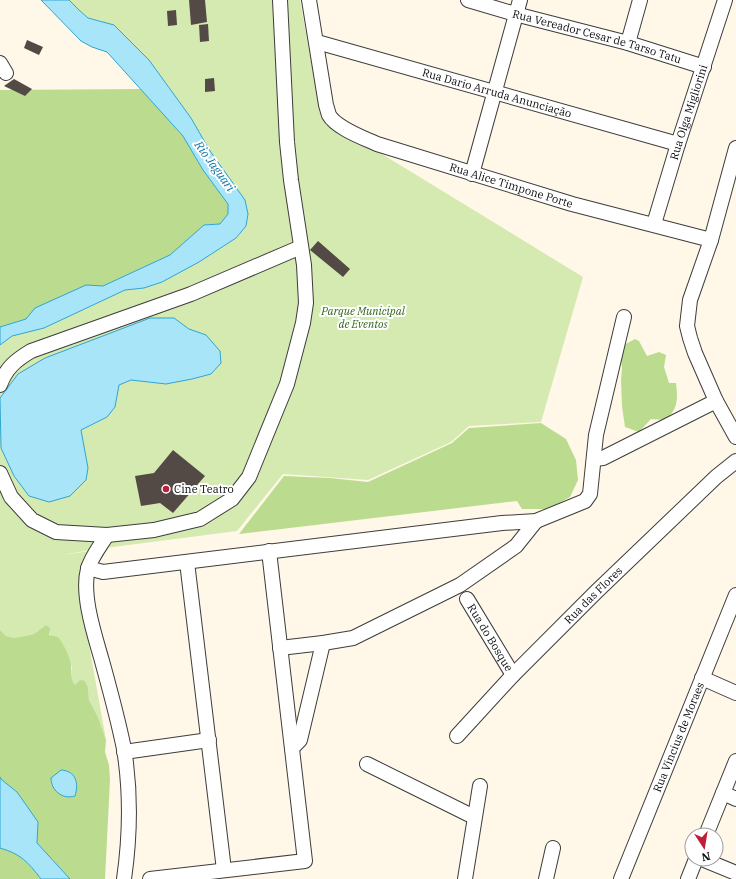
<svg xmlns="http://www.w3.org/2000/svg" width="736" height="879" font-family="'IBM Plex Serif',serif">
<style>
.green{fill:#d5eab0}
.forest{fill:#bbdc8f}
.water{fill:#a9e5f9;stroke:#2da5d3}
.building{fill:#534a46}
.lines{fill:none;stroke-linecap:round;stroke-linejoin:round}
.minor-casing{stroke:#3d3d3d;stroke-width:16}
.minor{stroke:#fff;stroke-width:14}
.poi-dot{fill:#bf1d38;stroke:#fff;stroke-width:1.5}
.labels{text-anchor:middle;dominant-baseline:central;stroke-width:4;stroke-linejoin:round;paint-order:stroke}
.street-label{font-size:11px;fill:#0a0a0a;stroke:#fff}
.park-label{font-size:11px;font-style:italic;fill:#316419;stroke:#fff}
.poi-label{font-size:11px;fill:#0a0a0a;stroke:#fff;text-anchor:start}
.water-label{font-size:12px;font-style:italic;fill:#0f72a0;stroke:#fff}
</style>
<rect width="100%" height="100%" fill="#fff7e7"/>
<path class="green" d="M69,0H300L320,111L328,121L583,277L541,422L469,426L451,442L368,480L283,474L237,531L105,548L60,555L91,551L81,600L106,740L98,717L89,700L88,687L85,681L75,685C68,676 74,671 71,665C63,650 51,642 46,625L34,634L14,638L6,636L0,630V345L12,336L44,328L125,290L144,288L162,282L199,262L236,238L246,226L248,214L218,161L210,151L191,118L149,60L101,21L88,18L79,10Z"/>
<g class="forest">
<polygon points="141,89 183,136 203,170 228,204 228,214 220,224 204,225 170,255 103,286 86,285 36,308 26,319 0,327 0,90"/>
<path d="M635,339L639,341L647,356L659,352L666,355L664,367L669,383H676C678,399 678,410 665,420L651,419L639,432L625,427L622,406L621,380L622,368L621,359L624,345Z"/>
<polygon points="541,423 566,439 576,460 578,480 570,497 549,509 522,509 517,501 239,534 284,476 330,478 368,482 452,443 469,428"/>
<path d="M46,625L50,628L49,635L58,637C63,643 71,658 71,667C72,674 70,678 75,685L80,680L85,681L88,687L89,700L98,717L106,740L105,752L109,765L110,780L105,879H70L37,843L38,822L17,792L2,780L0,777V630L6,636L14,638L34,634Z"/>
<path d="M0,848C21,854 28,862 41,879H0Z"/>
</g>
<g class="water">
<polygon points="41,0 69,0 79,10 88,18 114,25 149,60 191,118 210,151 245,200 248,214 246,226 236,238 199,262 162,282 144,288 125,290 44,328 12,336 0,345 0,327 26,319 35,308 86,285 103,286 170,255 204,225 220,224 228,214 228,204 203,170 183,136 107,52 92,47 81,41"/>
<polygon points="150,318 174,318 189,329 206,335 220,351 221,363 211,374 192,379 166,384 131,380 119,385 115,407 107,417 81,430 88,468 86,480 70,496 49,502 29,496 14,476 1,448 0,398 18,374 45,358"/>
<path d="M61,770C76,771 79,783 75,796C62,800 51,790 51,778Z"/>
<path d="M0,777L2,780L17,792L38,822L37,843L70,879H41C28,862 21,854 0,848Z"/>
</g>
<g class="building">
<polygon points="189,0 205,0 207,22 191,25"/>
<polygon points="176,10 177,25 168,26 167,11"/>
<polygon points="208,24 209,41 200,42 199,25"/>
<polygon points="27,40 43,47 39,55 24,48"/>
<polygon points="214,78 215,91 205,92 205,79"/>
<polygon points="14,79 32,89 25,96 4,86"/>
<polygon points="318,241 350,269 343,277 310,250"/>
<polygon points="173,450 205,476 173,513 160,503 141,506 135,476 154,473"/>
</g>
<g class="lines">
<g class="minor-casing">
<g id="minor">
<path id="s1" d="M309,0L326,105C327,108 328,112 329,115C336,128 364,138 377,144L572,204L711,240"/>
<path id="s2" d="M468,0L515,14L628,43L704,67"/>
<path id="s3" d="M317,42L678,144"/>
<polyline points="628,43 640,0"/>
<polyline points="0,63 6,73"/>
<polyline points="736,148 711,240 690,300 687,326 690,338 695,353 716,401 736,437"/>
<polyline points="472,174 520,0"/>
<path id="s4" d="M654,224L678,144L725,0"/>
<path d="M0,385C6,368 16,360 31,351L191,294L301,247"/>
<polyline points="595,459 603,458 716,401"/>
<polyline points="0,473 11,497 32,520 56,532 107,535 154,530 200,519 232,499 249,477 287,384 303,323 306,303 304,265 291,180 287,142 280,0"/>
<path d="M107,535C101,545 91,557 88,569C81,595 95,636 102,661C110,690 118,719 124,749C131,792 130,837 124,879"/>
<polyline points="187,562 224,870"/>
<polyline points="88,568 103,572 502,523 536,521 585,501 590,494 596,435 624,317"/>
<path id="s5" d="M467,599L513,675"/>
<polyline points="280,648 323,643 353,638 460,585 516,546 536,521"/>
<polyline points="702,678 736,693"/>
<path id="s6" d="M457,736L513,675L596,592L716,477L736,461"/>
<polyline points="292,748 300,740 323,643"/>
<polyline points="124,752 209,740"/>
<polyline points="367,764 474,817"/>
<polyline points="723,793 736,799"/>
<polyline points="706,835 736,761"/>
<polyline points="702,859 736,873"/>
<polyline points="150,879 305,861 269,551"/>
<polyline points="465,879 480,786"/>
<polyline points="546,879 553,848"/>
<path id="s7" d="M621,879L736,595"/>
<polyline points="688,879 696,859"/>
</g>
</g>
<use href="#minor" class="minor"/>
</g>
<circle class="poi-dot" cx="166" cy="489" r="4"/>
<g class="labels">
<g class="street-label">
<text stroke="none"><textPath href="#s2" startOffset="134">Rua Vereador Cesar de Tarso Tatu</textPath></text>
<text stroke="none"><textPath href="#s3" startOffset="187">Rua Dario Arruda Anunciação</textPath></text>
<text stroke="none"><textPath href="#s4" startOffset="117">Rua Olga Migliorini</textPath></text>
<text stroke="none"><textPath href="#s1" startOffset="314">Rua Alice Timpone Porte</textPath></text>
<text stroke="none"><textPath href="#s6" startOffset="196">Rua das Flores</textPath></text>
<text stroke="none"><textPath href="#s5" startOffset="45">Rua do Bosque</textPath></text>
<text stroke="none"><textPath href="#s7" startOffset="153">Rua Vincius de Moraes</textPath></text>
</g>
<g class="park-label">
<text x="363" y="311">Parque Municipal<tspan x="363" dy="13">de Eventos</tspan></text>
</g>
<g class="poi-label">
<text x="174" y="489">Cine Teatro</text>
</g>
<g class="water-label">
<text transform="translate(215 166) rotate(54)">Rio Jaguari</text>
</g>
</g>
<g transform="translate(704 847) rotate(168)"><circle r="19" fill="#ffffff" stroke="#9d9d9d"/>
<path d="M0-3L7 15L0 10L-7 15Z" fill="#bf1d38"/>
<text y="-6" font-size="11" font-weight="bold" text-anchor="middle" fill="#0a0a0a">N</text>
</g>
</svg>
